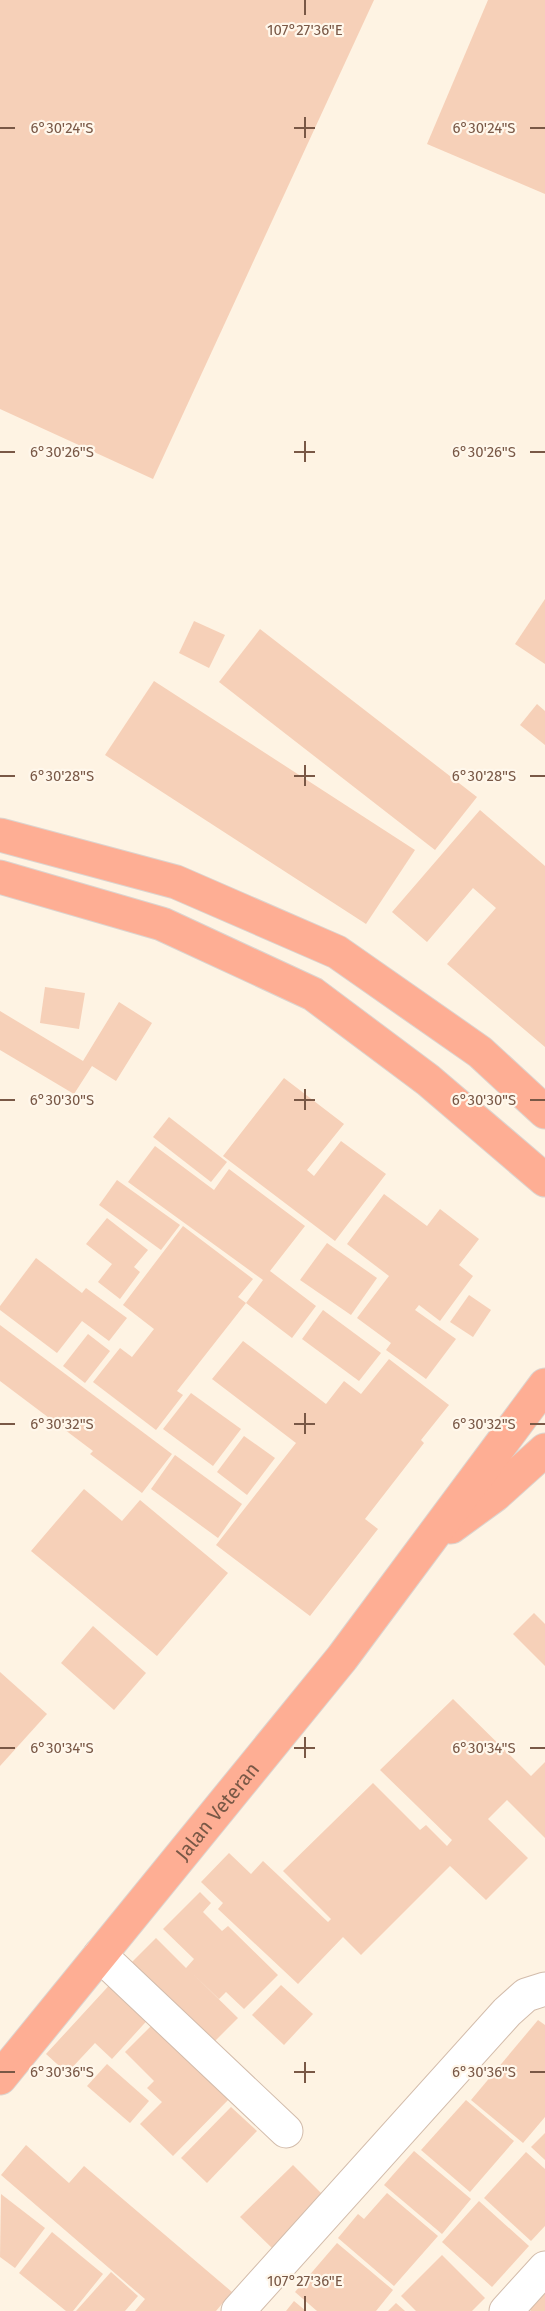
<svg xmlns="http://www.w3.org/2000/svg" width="545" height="2311" font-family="'Fira Sans',sans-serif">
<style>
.building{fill:#f6d0b8}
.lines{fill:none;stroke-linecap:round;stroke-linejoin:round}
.minor-casing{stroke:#d3bcab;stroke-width:35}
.highway-casing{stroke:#dcd4cf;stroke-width:35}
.minor{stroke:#fff;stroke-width:33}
.highway{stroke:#feae94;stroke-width:33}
.ticks{fill:none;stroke:#795846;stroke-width:2}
.labels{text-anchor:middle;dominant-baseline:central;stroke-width:4.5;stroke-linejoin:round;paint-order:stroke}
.street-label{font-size:20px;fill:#795846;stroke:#fff7eb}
.ticks-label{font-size:15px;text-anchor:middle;fill:#795846;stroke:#fff7eb;stroke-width:4.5;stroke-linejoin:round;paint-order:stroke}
</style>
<rect width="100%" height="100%" fill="#fef3e3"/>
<g class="building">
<polygon points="0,0 374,0 153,479 0,409"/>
<polygon points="488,0 545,0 545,194 427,144"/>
<polygon points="545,599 545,664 515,644"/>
<polygon points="194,621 225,635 209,668 179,653"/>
<polygon points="260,629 477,797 435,850 219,682"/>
<polygon points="154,681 415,850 366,924 105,755"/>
<polygon points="537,704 545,711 545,745 520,725"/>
<polygon points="480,810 545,866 545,1047 447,964 496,908 473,888 427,942 392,912"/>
<polygon points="45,987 85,993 79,1029 40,1023"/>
<polygon points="119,1002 152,1023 116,1081 92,1066 74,1094 0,1050 0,1011 83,1061"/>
<polygon points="284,1078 344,1124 307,1170 314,1176 341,1141 386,1174 335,1241 223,1156"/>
<polygon points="169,1117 227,1162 211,1182 153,1137"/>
<polygon points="155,1146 214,1190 229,1169 305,1226 270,1271 316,1306 292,1338 246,1303 263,1280 128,1182"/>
<polygon points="117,1180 180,1225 161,1250 99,1205"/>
<polygon points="384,1194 427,1226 440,1209 479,1239 459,1265 473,1276 440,1321 419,1305 415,1310 456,1339 426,1379 386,1350 391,1343 357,1318 389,1276 347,1244"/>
<polygon points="107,1218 148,1250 134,1267 140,1272 120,1299 98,1282 112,1264 86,1244"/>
<polygon points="183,1226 253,1279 238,1297 246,1303 177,1391 183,1395 156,1430 93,1382 120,1348 132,1357 154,1329 123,1305"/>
<polygon points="327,1243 377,1278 351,1315 300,1280"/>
<polygon points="36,1258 82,1293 86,1288 127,1318 109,1341 82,1321 57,1353 0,1310 0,1306"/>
<polygon points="469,1295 491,1310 473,1337 450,1322"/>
<polygon points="323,1310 381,1353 359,1381 302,1339"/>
<polygon points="0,1325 172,1454 142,1493 90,1454 93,1451 0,1381"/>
<polygon points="88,1334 110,1351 85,1383 63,1366"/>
<polygon points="243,1341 326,1404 344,1381 361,1394 389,1359 449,1405 421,1440 424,1443 365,1519 378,1529 310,1616 216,1545 296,1443 212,1379"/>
<polygon points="191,1393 241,1429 213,1466 163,1429"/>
<polygon points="244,1436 275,1458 247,1495 217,1472"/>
<polygon points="175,1455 242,1504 218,1538 151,1489"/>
<polygon points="84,1489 122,1521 140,1500 228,1573 157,1656 31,1551"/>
<polygon points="534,1613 545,1624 545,1666 513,1634"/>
<polygon points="93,1626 146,1673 114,1710 61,1663"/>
<polygon points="0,1672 47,1714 0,1766"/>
<polygon points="453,1699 531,1776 545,1762 545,1838 507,1800 488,1819 528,1858 486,1900 450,1866 361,1955 343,1937 298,1984 218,1909 223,1903 201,1882 229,1853 251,1874 263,1861 328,1922 331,1919 283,1871 373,1783 420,1830 426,1825 447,1846 452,1840 380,1770"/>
<polygon points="200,1892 211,1903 203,1912 222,1931 228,1926 278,1975 244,2009 226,1992 219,1999 193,1974 238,2018 206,2050 124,1970 156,1938 186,1968 194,1959 163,1929"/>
<polygon points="115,1979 153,2014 112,2059 95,2043 67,2073 46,2054"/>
<polygon points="281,1985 313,2014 284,2045 252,2015"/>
<polygon points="538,2020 545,2025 545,2117 523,2143 471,2100"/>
<polygon points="153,2024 230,2098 173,2156 140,2124 162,2102 147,2088 154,2081 125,2052"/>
<polygon points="107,2064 149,2101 130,2123 87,2086"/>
<polygon points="466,2100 514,2141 470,2192 421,2150"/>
<polygon points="231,2107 257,2131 207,2183 181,2158"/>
<polygon points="545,2133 545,2160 531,2147"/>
<polygon points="26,2145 69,2183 84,2166 232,2292 216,2311 135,2311 145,2299 1,2175"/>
<polygon points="414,2151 471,2199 442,2234 384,2185"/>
<polygon points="526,2152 545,2169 545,2226 531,2241 484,2198"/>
<polygon points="293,2165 326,2198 274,2250 240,2217"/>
<polygon points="387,2193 438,2236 394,2286 338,2238 358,2214 364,2219"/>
<polygon points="1,2194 45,2228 15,2268 0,2257"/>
<polygon points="479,2201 529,2246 492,2287 442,2242"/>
<polygon points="52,2232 103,2274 73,2311 66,2311 19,2273"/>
<polygon points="337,2243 393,2290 376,2311 317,2311 295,2292"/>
<polygon points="442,2255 485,2298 472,2311 416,2311 401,2296"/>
<polygon points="111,2272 138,2296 125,2311 76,2311"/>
<polygon points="545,2288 545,2311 531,2311 527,2307"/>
<polygon points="294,2301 306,2311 286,2311"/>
<polygon points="396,2303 405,2311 388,2311"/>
</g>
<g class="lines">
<g class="minor-casing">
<g id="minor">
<polyline points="100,1955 286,2131"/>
<polyline points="238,2311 507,2012 526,1995 545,1989"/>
<polyline points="506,2311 545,2268"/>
</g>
</g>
<g class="highway-casing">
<g id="highway">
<polyline points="0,835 176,882 337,952 480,1052 545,1112"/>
<polyline points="0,877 162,924 313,994 428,1080 545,1180"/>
<polyline points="451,1527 495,1495 545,1450"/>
<path id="s1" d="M0,2078L342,1658L545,1385"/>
</g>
</g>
<use href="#minor" class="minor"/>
<use href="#highway" class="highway"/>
</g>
<path class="ticks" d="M305,0V15M305,117V138M0,128H15M294,128H315M530,128H545M305,441V462M0,452H15M294,452H315M530,452H545M305,765V786M0,776H15M294,776H315M530,776H545M305,1089V1110M0,1100H15M294,1100H315M530,1100H545M305,1413V1434M0,1424H15M294,1424H315M530,1424H545M305,1737V1758M0,1748H15M294,1748H315M530,1748H545M305,2062V2083M0,2072H15M294,2072H315M530,2072H545M305,2296V2311"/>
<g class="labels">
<g class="street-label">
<text stroke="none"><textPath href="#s1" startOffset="344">Jalan Veteran</textPath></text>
</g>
</g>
<g class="ticks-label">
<text x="305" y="35">107°27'36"E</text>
<text x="62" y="133">6°30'24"S</text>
<text x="484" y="133">6°30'24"S</text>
<text x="62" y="457">6°30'26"S</text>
<text x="484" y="457">6°30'26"S</text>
<text x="62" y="781">6°30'28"S</text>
<text x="484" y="781">6°30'28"S</text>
<text x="62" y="1105">6°30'30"S</text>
<text x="484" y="1105">6°30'30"S</text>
<text x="62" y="1429">6°30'32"S</text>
<text x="484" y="1429">6°30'32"S</text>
<text x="62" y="1753">6°30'34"S</text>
<text x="484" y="1753">6°30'34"S</text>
<text x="62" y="2077">6°30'36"S</text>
<text x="484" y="2077">6°30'36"S</text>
<text x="305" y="2286">107°27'36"E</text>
</g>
</svg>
